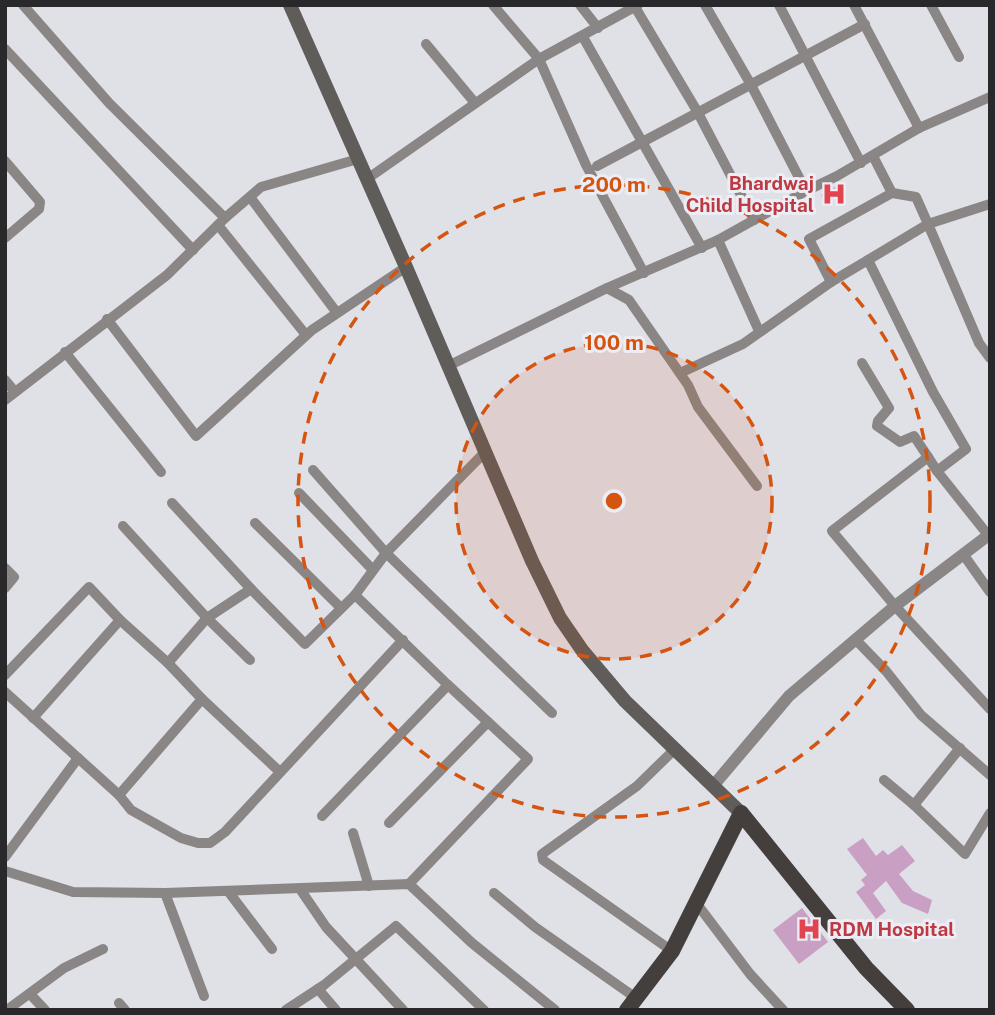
<svg xmlns="http://www.w3.org/2000/svg" width="995" height="1015" font-family="'Public Sans',sans-serif">
<style>
.building{fill:#c9a0c4}
.lines{fill:none;stroke-linecap:round;stroke-linejoin:round}
.minor{stroke:#898685;stroke-width:10}
.tertiary{stroke:#898685;stroke-width:12}
.secondary{stroke:#605c5a;stroke-width:14}
.primary{stroke:#443e3c;stroke-width:16}
.ring{fill:none;stroke:#d5540f;stroke-width:3.5;stroke-dasharray:12 9}
.labels{text-anchor:middle;dominant-baseline:central;stroke-width:6;stroke-linejoin:round;paint-order:stroke}
.health-label{font-size:19px;font-weight:bold;fill:#be3a42;stroke:#ededf5;text-anchor:end}
.centre{fill:#d5540f;stroke:#ededf5;stroke-width:3.5}
.ring-label{font-size:21px;text-anchor:middle;font-weight:bold;fill:#d5540f;stroke:#ededf5;stroke-width:6;stroke-linejoin:round;paint-order:stroke}
</style>
<rect width="100%" height="100%" fill="#e0e0e7"/>
<g class="building">
<polygon points="838,185 843,193 826,203 821,195"/>
<polygon points="863,838 876,856 883,850 888,855 902,845 915,861 899,874 913,891 932,900 928,914 902,903 886,881 873,893 886,911 876,919 856,892 865,885 861,880 867,875 847,849"/>
<polygon points="802,908 828,942 799,964 773,930"/>
</g>
<g class="lines">
<g class="minor">
<polyline points="23,5 109,103 225,218"/>
<polyline points="493,5 539,59 586,165 644,273"/>
<polyline points="580,5 598,28"/>
<polyline points="705,5 750,83 806,191"/>
<polyline points="779,5 861,163"/>
<polyline points="854,5 919,128"/>
<polyline points="931,5 959,57"/>
<polyline points="635,7 697,111 754,220"/>
<polyline points="583,37 702,248"/>
<polyline points="426,44 475,103"/>
<polyline points="5,49 193,250"/>
<polyline points="873,156 892,193"/>
<polyline points="5,161 40,202 39,209 5,238"/>
<polyline points="597,166 865,24"/>
<polyline points="367,179 539,59 638,5"/>
<polyline points="250,197 337,313"/>
<polyline points="990,204 928,224 979,343 990,358"/>
<polyline points="218,225 306,335"/>
<polyline points="718,240 759,331"/>
<polyline points="831,282 809,239 892,193 916,197 928,224 868,260 933,392 966,449 937,471 928,457 832,531 895,606 990,709"/>
<polyline points="607,288 629,300 688,385 698,407 757,486"/>
<polyline points="107,319 196,436 312,330 406,267"/>
<polyline points="65,352 161,472"/>
<polyline points="862,363 889,408 878,421 877,426 900,442 914,436 928,457"/>
<polyline points="448,366 607,288 718,240 806,191 837,176 919,128 990,97"/>
<polyline points="680,373 743,344 831,282 868,260"/>
<polyline points="5,380 15,392"/>
<polyline points="5,400 167,275 225,218 261,187 358,159"/>
<polyline points="313,470 386,553 552,713"/>
<polyline points="937,471 988,535"/>
<polyline points="299,493 372,569"/>
<polyline points="172,503 251,589"/>
<polyline points="255,523 341,608"/>
<polyline points="123,526 207,618 250,660"/>
<polyline points="963,554 990,592"/>
<polyline points="5,568 14,577 5,588"/>
<polyline points="856,640 886,671 921,715 990,775"/>
<polyline points="168,663 202,699 280,772"/>
<polyline points="5,675 89,587 120,620 168,663 207,618 251,589 305,644 355,595"/>
<polyline points="5,692 119,795 131,810 181,838 198,843 210,843 225,832 403,640"/>
<polyline points="33,718 120,620"/>
<polyline points="884,780 914,805 965,854 990,813"/>
<polyline points="119,795 202,699"/>
<polyline points="914,805 960,748"/>
<polyline points="322,816 448,685"/>
<polyline points="389,823 488,722"/>
<polyline points="353,833 369,886"/>
<polyline points="5,857 78,758"/>
<polyline points="5,871 73,892 165,893 409,884 472,943 555,1010"/>
<polyline points="409,884 528,759 448,685 355,595 386,553 485,452"/>
<polyline points="300,889 326,927 403,1010"/>
<polyline points="228,891 272,949"/>
<polyline points="165,893 204,996"/>
<polyline points="494,893 535,927 636,998"/>
<polyline points="697,904 750,974 783,1010"/>
<polyline points="672,951 543,860 542,854 637,786 675,749"/>
<polyline points="318,989 336,1010"/>
<polyline points="30,994 45,1010"/>
<polyline points="119,1003 125,1010"/>
<polyline points="7,1010 64,968 103,949"/>
<polyline points="286,1010 324,985 396,926 484,1010"/>
</g>
<polyline class="tertiary" points="713,786 789,696 895,606 990,534"/>
<polyline class="secondary" points="290,5 406,267 532,561 560,618 582,650 625,701 741,813"/>
<polyline class="primary" points="627,1010 672,951 741,813 866,968 907,1010"/>
</g>
<circle cx="614" cy="501" r="158" fill="#d5540f" fill-opacity=".12"/>
<g class="ring">
<circle cx="614" cy="501" r="158"/>
<circle cx="614" cy="501" r="316"/>
</g>
<defs>
<g id="hospital-bare" transform="scale(1.89)"><path d="M-5-5h3v3.5h4V-5h3V5h-3V1.5h-4V5h-3Z" fill="#e0444e" stroke="#ededf5" stroke-width="2.5" paint-order="stroke"/></g>
</defs>
<g fill-rule="evenodd">
<use href="#hospital-bare" x="834" y="194"/>
<use href="#hospital-bare" x="809" y="929"/>
</g>
<g class="labels">
<g class="health-label">
<text x="814" y="183">Bhardwaj<tspan x="814" dy="22">Child Hospital</tspan></text>
<text x="829" y="929" text-anchor="start">RDM Hospital</text>
</g>
</g>
<circle cx="614" cy="501" r="10" class="centre"/>
<g class="ring-label">
<text x="614" y="192">200 m</text>
<text x="614" y="350">100 m</text>
</g>
<rect width="995" height="1015" fill="none" stroke="#29282b" stroke-width="14"/>
</svg>
